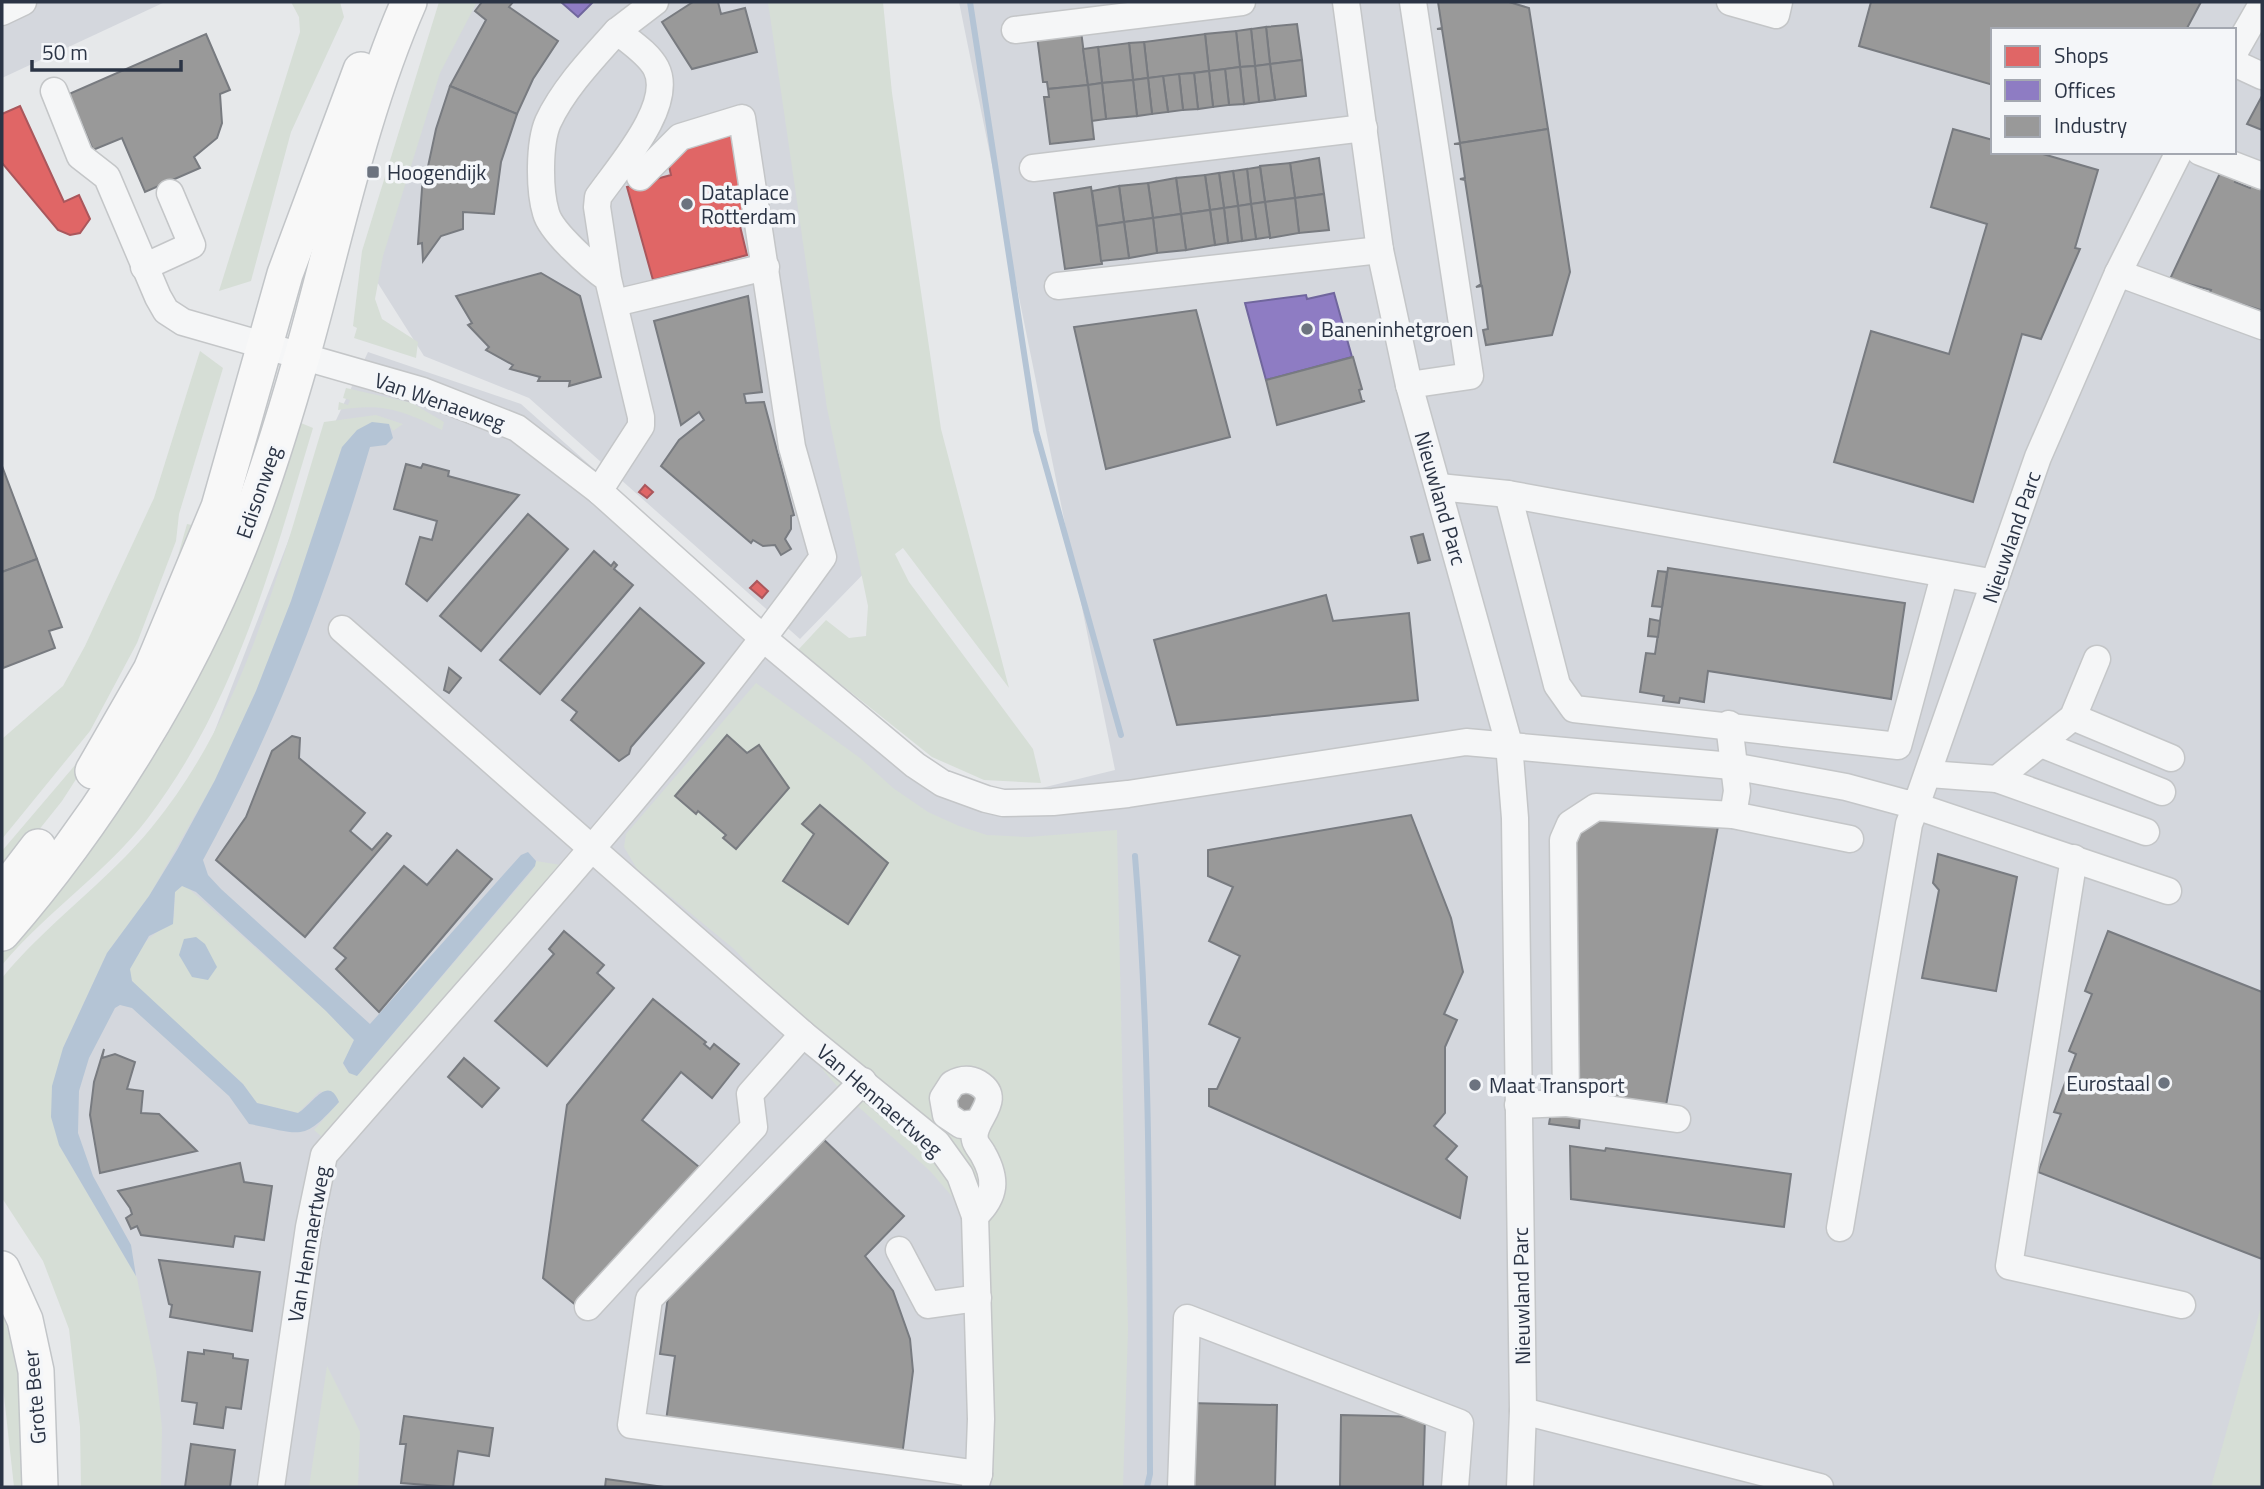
<svg xmlns="http://www.w3.org/2000/svg" width="2264" height="1489" font-family="'Titillium Web',sans-serif">
<style>
.built{fill:#d4d7dd;fill-rule:evenodd}
.green{fill:#d6ded6}
.water{fill:#b4c4d5}
.shops{fill:#e06666;stroke:#aa575c;stroke-width:2}
.offices{fill:#8e7cc3;stroke:#70669d;stroke-width:2}
.industry{fill:#999;stroke:#787b80;stroke-width:2}
.lines{fill:none;stroke-linecap:round;stroke-linejoin:round}
.stream{stroke:#b4c4d5;stroke-width:6}
.minor-casing{stroke:#c4c6c8;stroke-width:29}
.major-casing{stroke:#c2c5c8;stroke-width:38}
.minor{stroke:#f5f6f7;stroke-width:26}
.major{stroke:#f8f8f8;stroke-width:35}
.poi-dot{fill:#6c737f;stroke:#f4f6f9;stroke-width:2.5}
.labels{text-anchor:middle;dominant-baseline:central;stroke-width:7;stroke-linejoin:round;paint-order:stroke}
.poi-label{font-size:21px;fill:#2b3445;stroke:#f4f6f9;text-anchor:start}
.street-label{font-size:21px;fill:#2b3445;stroke:#f4f6f9}
</style>
<rect width="100%" height="100%" fill="#e6e8ea"/>
<g class="built">
<polygon points="2,2 165,2 2,78"/>
<polygon points="456,2 824,2 910,526 800,639 529,398 424,356 367,266"/>
<path d="M959,2H2262V1475L2258,1487H97L80,1277L2,1025L193,787L330,433L368,352L521,404L972,805L1115,770ZM1993,30H2234V152H1993Z"/>
</g>
<g class="green">
<polygon points="291,2 340,2 344,17 291,132 251,281 219,291 300,32 299,17"/>
<polygon points="439,2 477,2 440,73 383,256 375,299 382,319 418,342 416,358 354,338 357,328 353,326 362,251"/>
<polygon points="768,2 883,2 892,93 941,429 1009,688 903,548 895,554 909,582 1033,749 1041,783 984,780 932,757 798,650 826,620 849,638 866,636 868,606 827,408"/>
<polygon points="200,351 223,368 179,514 176,541 137,643 90,731 2,839 2,739 63,686 85,646 154,498"/>
<path d="M346,388L412,403L444,422L442,430C402,410 383,403 338,410L339,402L348,405L350,400L343,398Z"/>
<path d="M376,415L403,424L393,431L389,424L342,447L291,601L256,691L215,780L149,896L107,953L63,1048L59,1145L137,1278L156,1371L162,1428L161,1487H81L80,1427L69,1329L43,1261L2,1198V978C47,923 107,882 152,827C247,711 281,561 324,422Z"/>
<path d="M301,423L313,428C272,564 236,702 148,818C106,873 46,912 2,965V944L255,553L276,501Z"/>
<polygon points="187,524 192,525 190,544 109,728 62,801 2,876 2,851 82,757 119,697 172,577"/>
<polygon points="756,683 860,758 893,788 928,812 959,826 987,835 1028,837 1117,830 1128,1330 1123,1487 992,1487 993,1355 989,1274 956,1201 930,1171 843,1093 822,1069 761,978 734,949 637,869 624,847 626,834"/>
<path d="M536,861L561,865L345,1117L330,1126L322,1137L314,1130L339,1102L320,1091L298,1113L257,1103L243,1084L143,993C138,987 130,981 130,974C128,958 153,930 168,927L174,917L175,892L182,886L187,887L326,1011L354,1040L343,1064L349,1073L359,1074L533,870Z"/>
<polygon points="2262,1301 2262,1487 2211,1487 2259,1314"/>
<polygon points="2,1312 19,1365 34,1487 14,1487 2,1378"/>
<polygon points="327,1366 360,1432 358,1487 309,1487"/>
</g>
<g class="water">
<path d="M372,422L389,424L393,438L386,445L370,447C328,590 275,729 203,860L208,875L221,889L370,1024L521,855L528,852L536,861L535,866L357,1076L349,1073L343,1063L354,1040L326,1011L196,892L182,886L175,892L173,924L149,936L130,969L132,981L243,1084L257,1103L298,1113C312,1105 328,1074 339,1102C301,1144 302,1133 249,1124L229,1096L132,1008L120,1005L115,1008L89,1058L79,1091L78,1133L93,1176L131,1245L136,1276L59,1145L51,1117L52,1086L63,1048L107,953L149,896L177,850L215,780L256,691L291,601L342,447L357,430Z"/>
<polygon points="196,937 205,944 217,967 208,980 192,977 179,955 184,939"/>
</g>
<g class="shops">
<polygon points="20,106 64,202 79,195 90,219 80,233 70,235 58,230 2,163 2,114"/>
<polygon points="733,133 746,221 739,222 747,255 653,280 627,187 671,175 668,162 689,147"/>
<polygon points="645,485 653,492 647,498 639,492"/>
<polygon points="757,581 768,591 762,598 750,588"/>
</g>
<g class="offices">
<polygon points="561,2 593,2 578,17"/>
<polygon points="1334,293 1352,357 1266,380 1245,303 1306,295 1307,299"/>
</g>
<g class="industry">
<polygon points="482,2 513,2 509,7 558,41 533,79 517,114 450,86 486,20 475,11"/>
<polygon points="693,2 718,2 721,14 745,8 757,52 692,69 662,22"/>
<polygon points="1438,2 1509,2 1529,8 1548,129 1460,143 1442,29 1437,29 1442,28"/>
<polygon points="1871,2 2201,2 2186,30 1993,30 1993,85 1859,46"/>
<polygon points="1297,24 1302,60 1270,64 1266,27"/>
<polygon points="1266,27 1270,64 1255,66 1251,29"/>
<polygon points="1251,29 1255,66 1240,67 1236,31"/>
<polygon points="1081,31 1088,85 1048,89 1047,82 1043,82 1037,36"/>
<polygon points="1236,31 1240,67 1209,71 1205,34"/>
<polygon points="206,34 230,90 220,94 222,123 217,138 194,157 200,168 145,192 122,138 93,150 69,94"/>
<polygon points="1205,34 1209,71 1148,78 1144,42"/>
<polygon points="1144,42 1148,78 1133,80 1129,43"/>
<polygon points="1129,43 1133,80 1102,83 1098,47"/>
<polygon points="1098,47 1102,83 1088,85 1083,49"/>
<polygon points="1302,60 1306,96 1275,100 1270,64"/>
<polygon points="1270,64 1275,100 1259,102 1255,66"/>
<polygon points="1255,66 1259,102 1244,104 1240,67"/>
<polygon points="1240,67 1244,104 1229,105 1225,69"/>
<polygon points="1225,69 1229,105 1213,107 1209,71"/>
<polygon points="1209,71 1213,107 1198,109 1194,73"/>
<polygon points="1194,73 1198,109 1183,110 1179,74"/>
<polygon points="1179,74 1183,110 1168,112 1163,76"/>
<polygon points="1163,76 1168,112 1152,114 1148,78"/>
<polygon points="1148,78 1152,114 1137,116 1133,80"/>
<polygon points="1133,80 1137,116 1106,119 1102,83"/>
<polygon points="1102,83 1106,119 1091,121 1088,85"/>
<polygon points="1088,85 1094,139 1050,144 1044,97 1049,97 1048,89"/>
<polygon points="450,86 517,114 501,162 494,214 463,212 463,229 441,236 423,261 422,243 418,244 423,175 426,176 436,129"/>
<polygon points="2262,96 2262,130 2247,124"/>
<polygon points="1548,129 1570,272 1552,335 1486,345 1483,330 1488,329 1482,286 1476,287 1481,284 1465,180 1460,179 1465,178 1460,144 1454,144"/>
<polygon points="1953,129 1993,140 1993,152 2036,152 2098,170 2075,248 2080,249 2041,339 2022,334 1973,502 1834,462 1871,331 1949,354 1987,224 1931,207"/>
<polygon points="1319,158 1324,194 1295,198 1290,163"/>
<polygon points="1290,163 1295,198 1265,202 1260,166"/>
<polygon points="1260,167 1265,202 1251,204 1247,169"/>
<polygon points="1247,169 1251,204 1238,206 1233,171"/>
<polygon points="1233,171 1238,206 1224,208 1219,173"/>
<polygon points="2221,171 2237,178 2235,182 2250,188 2252,184 2262,188 2262,315 2259,314 2261,310 2209,294 2211,290 2170,279"/>
<polygon points="1219,173 1224,208 1210,210 1205,175"/>
<polygon points="1205,175 1210,210 1181,214 1176,178"/>
<polygon points="1176,178 1181,214 1153,218 1148,183"/>
<polygon points="1148,183 1153,218 1124,222 1119,186"/>
<polygon points="1119,186 1124,222 1097,226 1092,191"/>
<polygon points="1091,187 1102,264 1065,269 1054,193"/>
<polygon points="1324,194 1329,230 1299,233 1295,198"/>
<polygon points="1295,198 1299,233 1270,238 1265,202"/>
<polygon points="1265,202 1270,237 1256,239 1251,204"/>
<polygon points="1251,204 1256,239 1242,241 1238,206"/>
<polygon points="1238,206 1242,241 1228,243 1224,208"/>
<polygon points="1224,208 1228,243 1215,245 1210,210"/>
<polygon points="1210,210 1215,245 1186,250 1181,214"/>
<polygon points="1181,214 1186,250 1157,253 1153,218"/>
<polygon points="1153,218 1157,253 1129,258 1124,222"/>
<polygon points="1124,222 1129,258 1101,261 1097,226"/>
<polygon points="541,273 580,296 601,377 569,386 570,381 538,381 540,377 510,369 513,365 486,350 489,347 468,325 472,323 456,296"/>
<polygon points="748,296 762,392 744,394 746,403 764,402 794,515 791,516 791,529 785,539 791,549 781,555 775,545 763,546 753,540 751,543 661,466 679,440 704,420 699,412 681,425 654,321"/>
<polygon points="1196,310 1230,437 1106,469 1074,327"/>
<polygon points="1353,357 1362,389 1359,390 1362,401 1365,401 1277,425 1266,380"/>
<polygon points="406,464 421,468 423,464 449,471 448,476 519,495 427,601 406,584 420,537 432,540 437,521 394,509"/>
<polygon points="2,466 37,559 2,572"/>
<polygon points="528,514 568,549 481,651 440,616"/>
<polygon points="1423,534 1430,560 1418,563 1411,537"/>
<polygon points="594,551 611,566 614,562 617,565 614,569 633,585 540,694 500,660"/>
<polygon points="37,559 62,627 49,631 55,648 3,668 2,572"/>
<polygon points="1668,568 1905,603 1891,699 1708,671 1704,702 1680,698 1679,703 1663,701 1664,696 1640,692 1646,653 1655,654"/>
<polygon points="1658,571 1667,572 1662,607 1652,606"/>
<polygon points="1326,595 1333,621 1409,613 1418,700 1177,725 1154,640"/>
<polygon points="640,608 704,663 631,747 629,754 619,761 571,720 577,712 562,700"/>
<polygon points="1650,619 1660,621 1658,637 1648,636"/>
<polygon points="449,668 461,678 449,693 444,690"/>
<polygon points="727,735 747,753 759,745 789,788 736,849 723,838 726,835 698,811 696,814 675,796"/>
<polygon points="292,736 300,738 299,758 365,813 350,831 372,850 387,833 391,836 305,937 216,860 246,817 272,751"/>
<polygon points="820,805 888,863 848,924 783,881 814,834 802,824"/>
<polygon points="1411,815 1451,918 1463,972 1444,1014 1457,1020 1445,1047 1445,1113 1434,1126 1457,1146 1446,1159 1467,1177 1460,1218 1209,1106 1209,1089 1217,1089 1240,1038 1209,1024 1240,956 1209,941 1233,887 1208,876 1208,850"/>
<polygon points="1598,816 1719,821 1666,1105 1575,1092 1573,841"/>
<polygon points="457,850 492,879 379,1012 336,969 346,958 334,948 404,866 427,885"/>
<polygon points="1938,854 2017,877 1996,991 1922,978 1939,890 1933,883"/>
<polygon points="564,931 604,965 597,973 614,988 547,1066 495,1021 554,954 549,949"/>
<polygon points="2108,931 2262,992 2262,1259 2038,1172 2061,1114 2054,1112 2076,1054 2069,1051 2092,994 2085,991"/>
<polygon points="653,999 706,1042 704,1044 710,1049 714,1044 739,1064 712,1098 681,1072 642,1120 704,1171 578,1307 543,1278 567,1105"/>
<polygon points="104,1049 102,1058 115,1054 135,1062 127,1089 143,1091 141,1113 159,1114 197,1151 100,1173 90,1115 94,1082"/>
<polygon points="464,1058 499,1088 482,1107 448,1077"/>
<polygon points="964,1087 977,1098 976,1107 966,1113 952,1104"/>
<polygon points="1551,1112 1580,1116 1579,1128 1549,1124"/>
<polygon points="820,1136 904,1216 865,1256 893,1291 910,1339 913,1371 902,1456 666,1421 675,1356 660,1354 668,1297"/>
<polygon points="1570,1146 1605,1151 1606,1148 1791,1174 1784,1227 1571,1199"/>
<polygon points="240,1163 244,1182 272,1186 264,1240 235,1236 233,1247 141,1235 137,1226 131,1229 126,1218 132,1214 130,1208 118,1191"/>
<polygon points="159,1260 260,1272 252,1331 170,1317 172,1305 169,1304"/>
<polygon points="204,1350 233,1354 233,1358 248,1360 241,1409 226,1407 223,1428 194,1424 197,1403 182,1401 188,1352 204,1354"/>
<polygon points="1189,1403 1277,1405 1275,1487 1187,1487"/>
<polygon points="1341,1415 1425,1417 1423,1487 1340,1487"/>
<polygon points="404,1416 493,1428 489,1456 458,1451 453,1487 401,1483 406,1444 400,1444"/>
<polygon points="191,1444 235,1450 230,1487 185,1487"/>
<polygon points="606,1479 664,1487 605,1487"/>
</g>
<g class="lines">
<g class="stream">
<polyline points="970,2 1036,431 1121,735"/>
<path d="M1135,856C1152,1061 1149,1267 1150,1474L1147,1487"/>
</g>
<g class="minor-casing">
<g id="minor">
<polyline points="1346,2 1380,250 1409,385 1509,744 1515,818 1523,1411 1520,1487"/>
<polyline points="1730,2 1776,15 1779,2"/>
<polyline points="2,12 23,2"/>
<polyline points="1015,30 1242,2"/>
<polyline points="617,31 655,2"/>
<polyline points="2234,53 2262,4"/>
<polyline points="2234,63 2262,76"/>
<polyline points="54,91 80,156 107,177 158,297 166,311 183,322 423,391 517,428 599,491 764,639 915,765 942,783 986,799 1003,803 1053,802 1128,794 1466,742 1732,766 1846,787 1916,806 2038,457 2118,273 2179,152"/>
<polyline points="2200,152 2262,176"/>
<polyline points="1033,168 1364,128"/>
<polyline points="144,267 192,245 170,193"/>
<polyline points="2118,273 2262,326"/>
<polyline points="1058,286 1380,250"/>
<polyline points="615,303 766,267"/>
<polyline points="1409,385 1470,376 1413,2"/>
<polyline points="1439,487 1508,494 1995,583"/>
<path d="M599,491L641,426V417L608,279L597,207L598,197C618,168 675,105 656,68C648,53 630,42 617,31C592,59 564,88 548,122C539,143 539,190 546,213C551,232 591,267 608,279"/>
<polyline points="1508,494 1557,685 1574,709 1898,746 1944,576"/>
<polyline points="342,629 803,1034 937,1143 960,1175 975,1216 981,1419 979,1474 975,1487"/>
<polyline points="2073,717 2171,758"/>
<polyline points="1729,724 1737,791 1733,815"/>
<polyline points="2041,744 2162,792"/>
<polyline points="1929,774 1997,779 2146,832"/>
<polyline points="1997,779 2073,717 2097,659"/>
<polyline points="2074,858 2009,1266 2182,1305"/>
<polyline points="863,1081 649,1299 631,1425 979,1474"/>
<polyline points="1566,1103 1677,1119"/>
<polyline points="1518,1105 1566,1103 1563,840 1570,824 1596,807 1733,815 1850,839"/>
<path d="M975,1216C996,1196 997,1179 983,1154C981,1150 976,1145 975,1140C970,1120 1006,1100 978,1083C969,1078 961,1079 952,1084L943,1098L946,1115L961,1125L976,1123"/>
<polyline points="1840,1228 1909,824 1916,806 2168,891"/>
<polyline points="899,1250 928,1305 978,1298"/>
<polyline points="588,1307 754,1127 750,1094 803,1034"/>
<polyline points="1523,1411 1820,1487"/>
<path d="M271,1487L309,1227L324,1155C494,959 672,768 823,557L792,447L742,118L680,137L640,177"/>
<polyline points="1181,1487 1187,1318 1460,1423 1455,1487"/>
</g>
</g>
<g class="major-casing">
<g id="major">
<polyline points="93,771 151,670 219,507 285,274 361,70"/>
<polyline points="2,894 38,847"/>
<path d="M2,933C99,822 187,680 241,542C265,482 284,419 302,356C335,239 360,114 409,2"/>
<polyline points="2,1269 25,1320 36,1371 40,1487"/>
</g>
</g>
<use href="#minor" class="minor"/>
<use href="#major" class="major"/>
</g>
<g class="poi-dot">
<rect x="366" y="165" width="14" height="14" rx="3.5"/>
<circle cx="687" cy="204" r="7"/>
<circle cx="1307" cy="329" r="7"/>
<circle cx="2164" cy="1083" r="7"/>
<circle cx="1475" cy="1085" r="7"/>
</g>
<g class="labels">
<g class="poi-label">
<text x="387" y="172">Hoogendijk</text>
<text x="701" y="192">Dataplace<tspan x="701" dy="24">Rotterdam</tspan></text>
<text x="1321" y="329">Baneninhetgroen</text>
<text x="2150" y="1083" text-anchor="end">Eurostaal</text>
<text x="1489" y="1085">Maat Transport</text>
</g>
<g class="street-label">
<text transform="translate(440 401) rotate(19)">Van Wenaeweg</text>
<text transform="translate(258 492) rotate(-71)">Edisonweg</text>
<text transform="translate(1441 498) rotate(74)">Nieuwland Parc</text>
<text transform="translate(2011 537) rotate(-71)">Nieuwland Parc</text>
<text transform="translate(880 1100) rotate(41)">Van Hennaertweg</text>
<text transform="translate(308 1244) rotate(-80)">Van Hennaertweg</text>
<text transform="translate(1521 1296) rotate(-91)">Nieuwland Parc</text>
<text transform="translate(34 1397) rotate(-95)">Grote Beer</text>
</g>
</g>
<rect width="2264" height="1489" fill="none" stroke="#2b3445" stroke-width="7"/>
<rect x="1991" y="28" width="245" height="126" fill="#f4f6f9" stroke="#a4a8b1" stroke-width="2"/>
<rect x="2005" y="46" width="35" height="21" fill="#e06666" stroke="#a4a8b1" stroke-width="2"/>
<text x="2054" y="63" font-size="21" fill="#2b3445">Shops</text>
<rect x="2005" y="80" width="35" height="21" fill="#8e7cc3" stroke="#a4a8b1" stroke-width="2"/>
<text x="2054" y="98" font-size="21" fill="#2b3445">Offices</text>
<rect x="2005" y="116" width="35" height="21" fill="#999999" stroke="#a4a8b1" stroke-width="2"/>
<text x="2054" y="133" font-size="21" fill="#2b3445">Industry</text>
<path d="M32 60v10h149v-10" fill="none" stroke="#2b3445" stroke-width="3.5"/>
<text x="42" y="60" font-size="21" fill="#2b3445" stroke="#f4f6f9" stroke-width="5" paint-order="stroke">50 m</text>
</svg>
